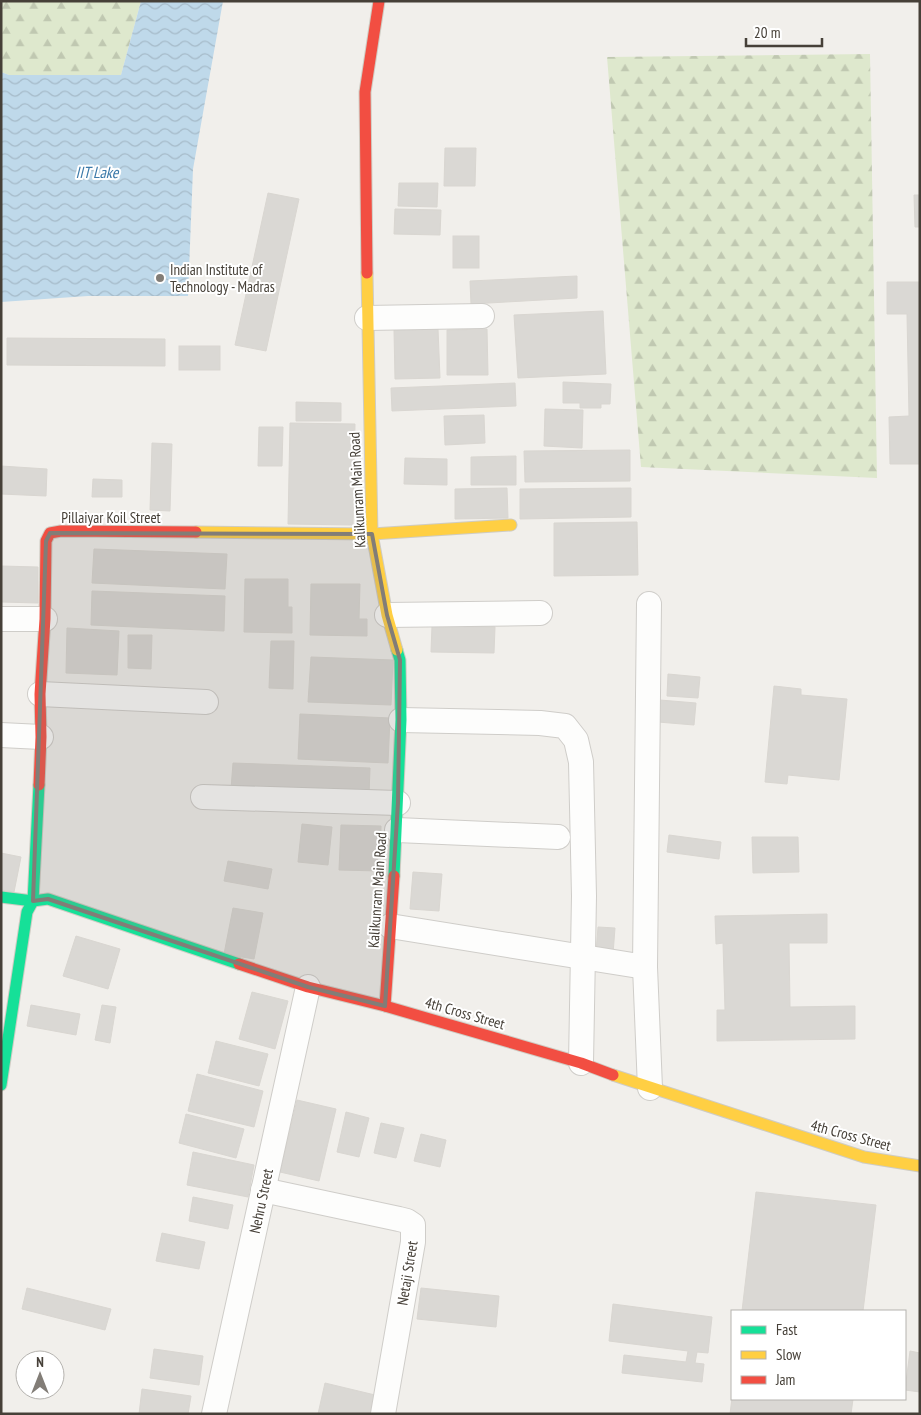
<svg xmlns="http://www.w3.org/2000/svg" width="921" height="1415" font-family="'PT Sans Narrow',sans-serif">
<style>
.forest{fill:url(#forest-firs)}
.water{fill:url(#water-waves)}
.building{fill:#dad8d4;stroke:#d9d6d1}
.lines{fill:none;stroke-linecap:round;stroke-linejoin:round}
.street-casing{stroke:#cfcdc9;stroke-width:26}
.fast-casing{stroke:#cfccc3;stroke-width:13}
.slow-casing{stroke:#cfccc3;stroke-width:13}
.jam-casing{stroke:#cfccc3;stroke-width:13}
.street{stroke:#fdfdfc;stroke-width:24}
.fast{stroke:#16e098;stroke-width:11}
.slow{stroke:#ffcf43;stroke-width:11}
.jam{stroke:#f24e42;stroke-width:11}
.marked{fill:#827d77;fill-opacity:0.2;stroke:#827d77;stroke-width:4;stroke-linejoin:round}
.poi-dot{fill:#827d77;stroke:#fff;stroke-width:2}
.labels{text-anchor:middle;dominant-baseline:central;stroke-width:4;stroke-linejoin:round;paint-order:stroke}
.poi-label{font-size:15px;fill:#464038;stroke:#fff;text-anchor:start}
.street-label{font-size:15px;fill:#464038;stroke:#fff}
.water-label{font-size:16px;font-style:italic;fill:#3a79a9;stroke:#fff}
</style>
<defs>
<pattern id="forest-firs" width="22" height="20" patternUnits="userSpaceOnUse" patternTransform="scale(1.25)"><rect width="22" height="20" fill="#dee8cd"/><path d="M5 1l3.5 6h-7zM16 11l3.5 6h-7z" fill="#c0c8b1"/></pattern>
<pattern id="water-waves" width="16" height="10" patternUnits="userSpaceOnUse" patternTransform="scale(1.25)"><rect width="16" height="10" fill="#bfd9ea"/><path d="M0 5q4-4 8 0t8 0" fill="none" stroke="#a6bbc9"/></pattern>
</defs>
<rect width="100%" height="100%" fill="#f1efeb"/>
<g class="forest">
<polygon points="1,1 141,1 121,75 9,75 1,72"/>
<polygon points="870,54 877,478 641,467 607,57"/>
</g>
<polygon class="water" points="141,1 223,1 193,169 188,296 88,296 1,302 1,72 9,75 121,75"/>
<g class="building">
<polygon points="445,148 476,148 475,186 444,186"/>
<polygon points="399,183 438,183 437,207 398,206"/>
<polygon points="268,193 299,199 266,351 235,345"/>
<polygon points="914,195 920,195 920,227 915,227"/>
<polygon points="395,209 441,210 440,235 394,234"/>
<rect x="453" y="236" width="26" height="32"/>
<polygon points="577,276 577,298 471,304 470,281"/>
<polygon points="887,282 920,282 920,464 890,464 889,417 909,416 907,314 887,314"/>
<polygon points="603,311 606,374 518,378 514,315"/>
<polygon points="438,329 440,378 395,379 394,330"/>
<polygon points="487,329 488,375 447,375 447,330"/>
<polygon points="7,338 165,339 165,366 7,365"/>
<rect x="179" y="346" width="41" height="24"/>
<polygon points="563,382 611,384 610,404 601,404 601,408 580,408 580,403 563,403"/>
<polygon points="515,383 516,406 392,411 391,388"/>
<polygon points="296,402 341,403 341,421 296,421"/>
<polygon points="545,409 583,410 582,448 544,446"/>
<polygon points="484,415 485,443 445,445 444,416"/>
<polygon points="290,423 355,424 353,525 288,524"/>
<polygon points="259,427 283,427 282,466 258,466"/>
<polygon points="152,443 172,444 170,511 150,510"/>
<polygon points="630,450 630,481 525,482 524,451"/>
<polygon points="516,456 516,485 471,485 471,457"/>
<polygon points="405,458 447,459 447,485 404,484"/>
<polygon points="1,466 47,469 46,496 1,494"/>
<polygon points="93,479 122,480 122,497 92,497"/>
<polygon points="507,488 508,518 455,519 455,489"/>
<polygon points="631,488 631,517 520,519 520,489"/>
<polygon points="637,522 638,575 554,576 554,523"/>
<polygon points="94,549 227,554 225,589 92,583"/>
<polygon points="1,566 38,567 38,603 1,602"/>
<polygon points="245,579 288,579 288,607 292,607 292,633 244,632"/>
<polygon points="311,584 360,584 359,619 367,619 367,636 310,635"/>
<polygon points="92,591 225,596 224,631 91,625"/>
<polygon points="432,626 495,627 494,653 431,652"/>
<polygon points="67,628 119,631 117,675 66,673"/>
<polygon points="128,635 152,635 151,669 128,668"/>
<polygon points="271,641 294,641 293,689 269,688"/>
<polygon points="311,657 393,660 391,705 308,702"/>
<polygon points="668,674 700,677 698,698 667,696"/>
<polygon points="774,686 801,689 801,695 847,699 839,780 788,775 787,784 765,782"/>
<polygon points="660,700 696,703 694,725 658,722"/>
<polygon points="300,714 390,718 388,763 298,759"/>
<polygon points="233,763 370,768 369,795 231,789"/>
<polygon points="302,824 332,827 328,865 298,862"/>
<polygon points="341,825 381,826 380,871 339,870"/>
<polygon points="669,835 721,842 719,859 667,852"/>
<polygon points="752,837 798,837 799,872 753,873"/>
<polygon points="1,853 21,857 14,892 1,890"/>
<polygon points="228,861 272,869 268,889 224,881"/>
<polygon points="413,872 442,874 439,911 410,909"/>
<polygon points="233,908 263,913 254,959 224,954"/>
<polygon points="827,914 827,943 789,943 790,1007 855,1006 855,1039 717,1041 717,1010 725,1010 723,943 716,944 715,916"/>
<polygon points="598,927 615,928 613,954 596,953"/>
<polygon points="76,936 120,949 108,989 63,976"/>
<polygon points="252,992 288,1001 275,1049 239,1039"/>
<polygon points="31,1005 80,1014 76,1035 27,1026"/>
<polygon points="102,1005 116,1007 110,1043 95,1040"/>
<polygon points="216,1041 268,1054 259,1086 208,1073"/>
<polygon points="197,1074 263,1091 254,1127 188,1111"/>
<polygon points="297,1100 336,1109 319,1181 280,1172"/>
<polygon points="346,1112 369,1118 359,1157 337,1152"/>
<polygon points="186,1114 244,1129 236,1158 179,1143"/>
<polygon points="381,1123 404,1128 396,1158 374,1153"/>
<polygon points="421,1134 446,1140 440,1167 414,1161"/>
<polygon points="193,1152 254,1165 248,1197 187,1185"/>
<polygon points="756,1192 876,1205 863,1311 742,1311"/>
<polygon points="193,1197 233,1205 228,1229 189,1221"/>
<polygon points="162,1233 205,1242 199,1269 156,1261"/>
<polygon points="27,1288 111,1309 105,1330 22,1309"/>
<polygon points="421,1288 499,1296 496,1327 417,1319"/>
<polygon points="613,1304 712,1317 708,1353 697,1352 695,1363 704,1364 702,1382 622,1373 624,1355 686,1362 688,1351 609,1341"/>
<polygon points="154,1349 203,1356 199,1385 150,1378"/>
<polygon points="910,1351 920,1353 920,1392 905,1390"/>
<polygon points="325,1383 375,1395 371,1414 318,1414"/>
<polygon points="142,1389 191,1396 188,1414 139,1414"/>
<polygon points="732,1398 732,1399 853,1399 851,1414 730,1414"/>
</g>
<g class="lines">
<g class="street-casing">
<g id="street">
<polyline points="367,318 482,316"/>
<polyline points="649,604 645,967 650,1088"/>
<polyline points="387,615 540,613"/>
<polyline points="1,619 45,619"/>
<polyline points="40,694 206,702"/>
<polyline points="401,720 540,723 565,726 576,740 581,762 584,896 581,1063"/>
<polyline points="1,735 41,737"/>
<polyline points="203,797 398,803"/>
<polyline points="397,830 558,837"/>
<polyline points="390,926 645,967"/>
<polyline points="263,1190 399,1219 407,1221 413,1225 413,1242 383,1414"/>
<polyline points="214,1414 308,987"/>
</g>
</g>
<g class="fast-casing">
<g id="fast">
<polyline points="394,876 401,720 400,660 397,650"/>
<polyline points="1,897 33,901 48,899 239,964"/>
<polyline points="1,1085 27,912 33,901 39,785"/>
</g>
</g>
<g class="slow-casing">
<g id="slow">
<polyline points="367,273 372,534 387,615 397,650"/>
<polyline points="196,532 372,534 511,525"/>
<polyline points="613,1075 864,1157 920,1166"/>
</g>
</g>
<g class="jam-casing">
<g id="jam">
<polyline points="367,273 365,92 379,1"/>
<polyline points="39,785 41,737 40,694 45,619 46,541 50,533 61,531 196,532"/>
<polyline points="239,964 308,987 385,1006 581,1063 613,1075"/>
<polyline points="385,1006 394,876"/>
</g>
</g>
<use href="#street" class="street"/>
<use href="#fast" class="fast"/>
<use href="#slow" class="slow"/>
<use href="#jam" class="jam"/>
</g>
<path class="marked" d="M50,533L372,534L387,615L400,660L398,803L385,1006L308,987L48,899L33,901L46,541Z"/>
<circle class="poi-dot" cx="160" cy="278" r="5"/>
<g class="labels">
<g class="poi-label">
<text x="170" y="269">Indian Institute of<tspan x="170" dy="17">Technology - Madras</tspan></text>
</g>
<g class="street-label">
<text transform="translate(357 490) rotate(-93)">Kalikunram Main Road</text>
<text x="111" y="517">Pillaiyar Koil Street</text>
<text transform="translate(377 890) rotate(-86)">Kalikunram Main Road</text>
<text transform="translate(465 1013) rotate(16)">4th Cross Street</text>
<text transform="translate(851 1135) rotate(15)">4th Cross Street</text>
<text transform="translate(261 1201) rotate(-78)">Nehru Street</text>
<text transform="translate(407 1273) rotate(-81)">Netaji Street</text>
</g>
<g class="water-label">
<text x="97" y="172">IIT Lake</text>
</g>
</g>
<rect width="921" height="1415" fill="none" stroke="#464038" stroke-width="5"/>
<rect x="731" y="1310" width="175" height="90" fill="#ffffff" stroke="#b5b3af"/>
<rect x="741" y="1326" width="25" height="8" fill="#16e098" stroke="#b5b3af"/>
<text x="776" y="1335" font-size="15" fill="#464038">Fast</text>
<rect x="741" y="1351" width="25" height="8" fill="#ffcf43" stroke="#b5b3af"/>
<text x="776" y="1360" font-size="15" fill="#464038">Slow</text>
<rect x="741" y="1376" width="25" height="8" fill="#f24e42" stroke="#b5b3af"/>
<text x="776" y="1385" font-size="15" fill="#464038">Jam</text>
<g transform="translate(40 1375)"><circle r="24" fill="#ffffff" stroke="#b5b3af"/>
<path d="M0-4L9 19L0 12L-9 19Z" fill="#827d77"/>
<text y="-8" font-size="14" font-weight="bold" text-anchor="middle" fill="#464038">N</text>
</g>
<path d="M746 38v8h76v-8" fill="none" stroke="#464038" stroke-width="2.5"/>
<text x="754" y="38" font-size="15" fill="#464038" stroke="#ffffff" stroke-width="4" paint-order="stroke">20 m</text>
</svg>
